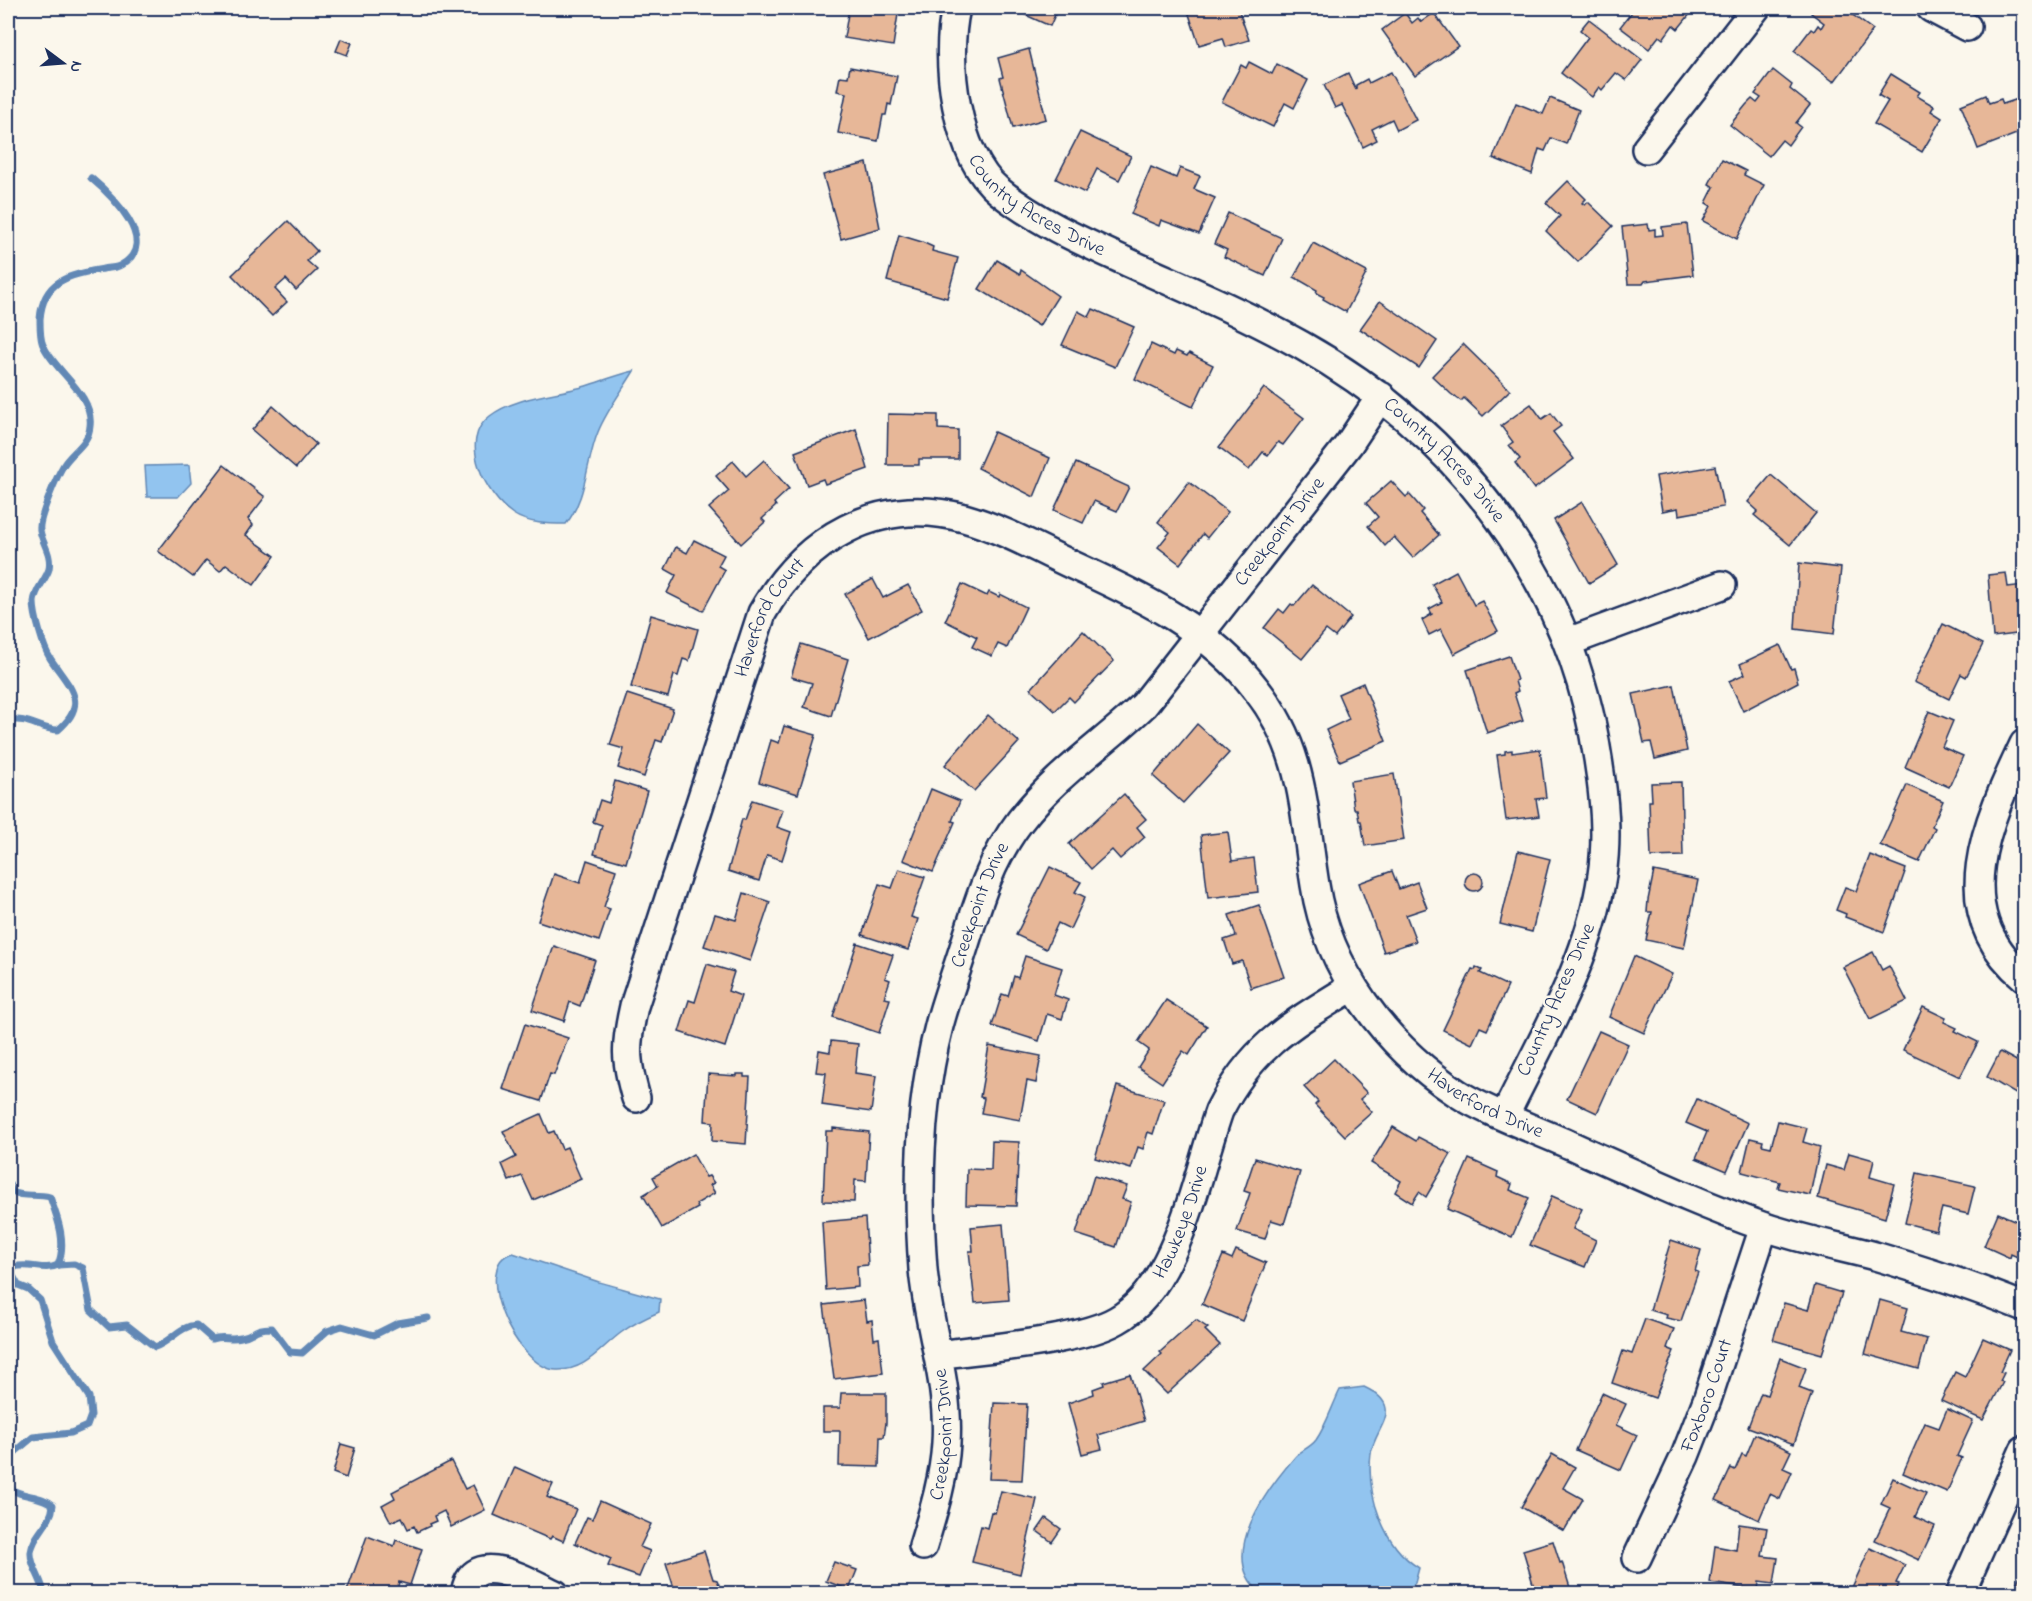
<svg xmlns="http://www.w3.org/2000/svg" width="2032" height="1601" font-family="'Indie Flower',sans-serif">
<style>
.water{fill:#92c4ef;stroke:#6288b5;stroke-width:1.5}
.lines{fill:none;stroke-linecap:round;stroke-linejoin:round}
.stream{stroke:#6288b5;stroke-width:7}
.building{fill:#e7b798;stroke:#1b2f5e;stroke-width:1.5}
.street-casing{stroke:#1b2f5e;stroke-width:32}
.street{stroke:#fbf7ec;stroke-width:27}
.labels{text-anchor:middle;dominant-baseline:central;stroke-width:5;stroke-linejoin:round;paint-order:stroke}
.street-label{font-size:20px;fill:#1b2f5e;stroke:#fbf7ec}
</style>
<rect width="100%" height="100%" fill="#fbf7ec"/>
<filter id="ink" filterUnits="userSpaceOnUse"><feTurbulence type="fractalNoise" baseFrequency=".0167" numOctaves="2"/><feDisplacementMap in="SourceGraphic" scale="12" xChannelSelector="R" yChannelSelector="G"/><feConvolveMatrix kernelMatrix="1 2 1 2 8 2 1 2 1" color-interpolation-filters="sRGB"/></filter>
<g filter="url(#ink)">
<g class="water">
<path d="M634,371C622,391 607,410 598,432C586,461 587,498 566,524C549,524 528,524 513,514C486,496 457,440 490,416C517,396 555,395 586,386C602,381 617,375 634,371Z"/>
<polygon points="189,465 191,483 178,497 147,497 145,466"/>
<path d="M513,1253L599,1282L660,1299L659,1312C645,1318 634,1323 622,1332C601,1347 586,1371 557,1370C514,1368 470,1262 513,1253Z"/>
<path d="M1364,1387C1407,1407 1375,1427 1371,1453C1366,1494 1383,1546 1419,1568L1415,1583L1406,1593L1260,1592C1216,1556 1268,1488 1295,1457C1301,1450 1310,1448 1316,1440C1326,1426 1332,1406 1340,1390Z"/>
</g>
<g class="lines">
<g class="stream">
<path d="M8,721C28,716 39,730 58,730C91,702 68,686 50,658C43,647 34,615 34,602C35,589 46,580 49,569C52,553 42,544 40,530C38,520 57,476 63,466C71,452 89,444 90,426C94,394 55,372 43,345C40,339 40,326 40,319C43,279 70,275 103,269C109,268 117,268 121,265C162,243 109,193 91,178"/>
<path d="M8,1181L12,1192C25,1198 36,1193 50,1197C58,1219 67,1242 58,1265C43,1272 31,1262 14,1267L12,1274L18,1285L28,1289L40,1300L53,1341L89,1397L91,1415L87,1426L71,1433L33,1437L8,1458"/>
<path d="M58,1265L74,1264L83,1268L91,1310L109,1327L127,1325L155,1347C170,1342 180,1326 196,1325L212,1339C223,1335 230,1340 241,1337C255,1335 252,1328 272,1328L290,1352L302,1353L327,1331L342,1326L374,1335L398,1323L428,1318"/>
<path d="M8,1487C21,1498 40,1494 53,1505C52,1524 33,1534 31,1552C30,1566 43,1580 44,1594"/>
</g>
</g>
<g class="building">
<polygon points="849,8 893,8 892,13 898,14 893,46 844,38"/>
<polygon points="1010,8 1058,8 1050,26"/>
<polygon points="1187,8 1238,8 1249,40 1226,47 1223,38 1199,45"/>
<polygon points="1635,8 1695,8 1678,29 1673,25 1663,39 1659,36 1649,49 1620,27"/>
<polygon points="1815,8 1843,8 1873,30 1834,82 1794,51 1811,29 1814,31 1818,25 1821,28 1824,23 1811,13"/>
<polygon points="1405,13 1412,23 1418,18 1421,22 1434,13 1458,46 1415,76 1382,30"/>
<polygon points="1589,19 1642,60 1626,80 1616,73 1602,90 1599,87 1592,97 1561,73 1588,37 1580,30"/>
<polygon points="341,39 352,43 347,55 336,51"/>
<polygon points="1029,49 1046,119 1013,128 1000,78 1003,77 998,58"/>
<polygon points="1249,62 1272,74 1277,64 1308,80 1294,108 1285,103 1273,127 1222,102 1241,65 1246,68"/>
<polygon points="850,67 897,76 891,105 888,104 886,115 883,115 878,141 838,133 846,93 837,91 840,76 848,77"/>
<polygon points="1773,70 1792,85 1790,89 1810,105 1796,123 1801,127 1788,145 1782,140 1769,156 1730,125 1746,105 1752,99 1757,103 1761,98 1755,94"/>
<polygon points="1391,72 1416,120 1397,130 1392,119 1372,129 1377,140 1363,147 1342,105 1335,108 1324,85 1348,73 1356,90 1356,85 1367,79 1369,83"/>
<polygon points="1891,74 1920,92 1917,96 1934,106 1931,111 1942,118 1922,152 1874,124 1888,101 1878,95"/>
<polygon points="1986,95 1989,103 2001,99 2003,104 2018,99 2024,116 2024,131 1978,149 1961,105"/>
<polygon points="1550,98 1579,110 1566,144 1551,138 1545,151 1539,149 1532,174 1493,158 1516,103 1543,114"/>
<polygon points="1080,132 1131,156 1119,180 1097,169 1085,193 1056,179"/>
<polygon points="1722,159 1746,171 1744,175 1764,185 1737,239 1703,221 1711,206 1706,203 1714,187 1709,184"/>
<polygon points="867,163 880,228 841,239 823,175"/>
<polygon points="1151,167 1176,178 1180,168 1200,176 1194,189 1215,198 1199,234 1161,220 1159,226 1131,214"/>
<polygon points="1568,181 1586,199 1582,203 1585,205 1588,202 1613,226 1578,262 1546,231 1560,216 1546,203"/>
<polygon points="1228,213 1282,238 1265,276 1224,257 1227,250 1214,244"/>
<polygon points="288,221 317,251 307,261 317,270 296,290 286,279 275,289 287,302 272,316 232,275"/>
<polygon points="1648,224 1649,230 1655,229 1655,236 1663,235 1662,227 1687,224 1693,275 1645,281 1643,284 1628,284 1622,227"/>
<polygon points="899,235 922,242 933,247 932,251 958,258 947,298 887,281"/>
<polygon points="1313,243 1367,272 1346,312 1323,299 1324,297 1316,293 1317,290 1294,277"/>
<polygon points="997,260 1020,274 1021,270 1058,296 1039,326 979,289"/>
<polygon points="1380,301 1437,341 1419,368 1360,329"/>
<polygon points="1093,309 1134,327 1115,367 1062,345 1078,311 1089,317"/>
<polygon points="1151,344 1174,355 1176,351 1187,356 1189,353 1213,365 1193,407 1135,379"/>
<polygon points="1463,344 1510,390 1483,416 1464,398 1461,401 1451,394 1432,376"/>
<polygon points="1264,388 1304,418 1283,445 1278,442 1268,455 1263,452 1249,470 1219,447"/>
<polygon points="1531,404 1542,419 1551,413 1561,426 1553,432 1574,459 1534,489 1515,463 1520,459 1509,445 1513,442 1501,426"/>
<polygon points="273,406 316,444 296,468 252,430"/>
<polygon points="888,414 938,415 938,429 958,430 958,459 919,459 919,465 887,465"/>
<polygon points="856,429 868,469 825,484 823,479 807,485 795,452"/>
<polygon points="994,432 1050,458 1034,497 978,468"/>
<polygon points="764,460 789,489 774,503 776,506 762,519 765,522 741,544 709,508 729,491 716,476 733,461 746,476"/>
<polygon points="1076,463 1129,487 1117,511 1094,501 1083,523 1054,510"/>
<polygon points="224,465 265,497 248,519 253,525 246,535 275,556 254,585 226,564 220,571 206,560 193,577 158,551"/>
<polygon points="1715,466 1723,507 1679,515 1678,508 1662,511 1656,476"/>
<polygon points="1771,475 1816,513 1790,545 1754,515 1758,511 1748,502"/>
<polygon points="1391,481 1406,497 1409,494 1423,510 1420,513 1439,535 1413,558 1394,537 1385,546 1368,526 1378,517 1366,503"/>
<polygon points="1189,482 1228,512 1207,538 1203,534 1180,564 1158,547 1170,532 1158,522"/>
<polygon points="1582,502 1618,565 1589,583 1554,520"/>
<polygon points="694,540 724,555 718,566 725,570 703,611 667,593 676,575 665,569 676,547 687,553"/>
<polygon points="1799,563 1841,568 1834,634 1795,629"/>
<polygon points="1456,571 1474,605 1482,601 1498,631 1454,654 1441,629 1429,635 1422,620 1432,614 1429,609 1442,602 1432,584"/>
<polygon points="2006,573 2008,587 2024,585 2024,633 1993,637 1988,575"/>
<polygon points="873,579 883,598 908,585 922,610 869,638 845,594"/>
<polygon points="962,584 987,596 989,592 999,597 1000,594 1026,607 1007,648 998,644 992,656 972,647 977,637 945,621"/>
<polygon points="1312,585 1351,617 1335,637 1326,630 1302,659 1264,628 1279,609 1284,613 1291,604 1294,606"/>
<polygon points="651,615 698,629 689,661 683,659 678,676 674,675 668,697 631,687"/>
<polygon points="1943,624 1983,644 1966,677 1961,674 1949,699 1914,682"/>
<polygon points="1083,631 1114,661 1074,702 1069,697 1055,711 1031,689"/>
<polygon points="801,644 848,659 831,716 804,707 812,683 791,677"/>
<polygon points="1780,645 1791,669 1794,668 1798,682 1743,711 1729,681 1745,674 1740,664"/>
<polygon points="1509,656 1517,680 1515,681 1518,691 1514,693 1523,721 1487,733 1467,670"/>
<polygon points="1363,683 1386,741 1340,761 1326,730 1349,719 1338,694"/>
<polygon points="1674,685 1687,751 1655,759 1651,742 1644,743 1633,694"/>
<polygon points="627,694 673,709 662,742 656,740 644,777 618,768 624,749 610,745"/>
<polygon points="1929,711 1953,721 1942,747 1963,756 1949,787 1905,767"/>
<polygon points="988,715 1019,742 974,791 945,765"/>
<polygon points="1197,724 1229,753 1183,803 1153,776"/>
<polygon points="784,726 816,735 798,794 759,782 771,740 779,743"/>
<polygon points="1540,749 1546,798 1536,799 1539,816 1506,820 1497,755 1505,754 1505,751 1512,750 1512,753"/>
<polygon points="1394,774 1404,840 1365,846 1361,821 1359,821 1357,809 1354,809 1350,781"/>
<polygon points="615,781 647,791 626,863 594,854 602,825 593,822 600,800 609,803"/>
<polygon points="1681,782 1683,856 1651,857 1649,801 1652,801 1651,783"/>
<polygon points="1907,785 1943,801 1932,826 1935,828 1919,862 1880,845"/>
<polygon points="931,789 960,801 952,821 955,822 933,872 903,860"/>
<polygon points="1124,794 1146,819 1137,827 1145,837 1120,859 1112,850 1091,869 1069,844"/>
<polygon points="752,800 783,810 777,827 791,832 782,860 767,855 759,881 728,871 742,819 745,820"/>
<polygon points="1228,832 1232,861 1254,858 1258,892 1208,898 1201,835"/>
<polygon points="1518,851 1550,859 1532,932 1500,924"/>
<polygon points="1870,855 1906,869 1884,932 1845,917 1846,914 1836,910 1845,887 1856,891"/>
<polygon points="587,860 616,870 604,907 610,909 599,941 538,921 554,874 580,883"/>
<polygon points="1050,867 1081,882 1075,892 1085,897 1070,929 1058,923 1046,949 1016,935"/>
<polygon points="899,869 925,877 911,917 918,919 908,950 862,935 879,884 892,888"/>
<polygon points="1392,871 1399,889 1417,882 1427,908 1406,915 1416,941 1384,952 1359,883"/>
<polygon points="1654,871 1698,880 1684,948 1646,940 1652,912 1647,912 1648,900"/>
<circle cx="1474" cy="882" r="9"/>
<polygon points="744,893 770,902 750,961 704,946 715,914 736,920"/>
<polygon points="1259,905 1284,977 1251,988 1242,961 1232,964 1224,940 1236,936 1229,915"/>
<polygon points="857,943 893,955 885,978 890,980 884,998 890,999 879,1033 833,1017"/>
<polygon points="554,946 595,960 580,1006 570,1002 564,1021 532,1010"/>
<polygon points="1873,952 1882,970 1889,966 1907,1001 1870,1019 1843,967"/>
<polygon points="1025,956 1062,968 1054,995 1068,1000 1062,1019 1047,1014 1039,1041 992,1026 1002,994 1008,996 1014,976 1018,978"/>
<polygon points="1634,956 1672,974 1644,1033 1609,1017"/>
<polygon points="707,964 734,972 728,991 741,996 725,1047 679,1032 689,1000 695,1002"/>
<polygon points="1476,967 1482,970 1480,973 1508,986 1487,1030 1480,1027 1472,1044 1443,1030 1472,969 1475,970"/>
<polygon points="1166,1000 1207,1026 1189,1055 1183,1051 1162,1083 1138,1067 1149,1050 1138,1042"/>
<polygon points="1923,1007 1946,1018 1944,1022 1957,1028 1955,1031 1978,1042 1960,1077 1903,1050"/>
<polygon points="525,1024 568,1038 554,1075 550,1074 541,1101 503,1089"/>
<polygon points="1599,1031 1628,1044 1597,1113 1567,1099"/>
<polygon points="831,1041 858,1044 855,1073 876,1076 871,1112 822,1105 826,1073 816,1072 819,1050 830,1052"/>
<polygon points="989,1046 1041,1056 1036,1083 1027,1081 1020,1120 981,1113 984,1098 980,1097"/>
<polygon points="2000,1052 2024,1065 2024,1099 1987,1077"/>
<polygon points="1334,1059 1367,1093 1360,1099 1372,1112 1345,1136 1315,1105 1318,1102 1304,1087"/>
<polygon points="708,1074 737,1076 737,1074 744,1074 744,1077 750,1077 746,1144 712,1141 713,1122 705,1121"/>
<polygon points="1117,1086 1164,1100 1153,1134 1148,1132 1143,1149 1138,1147 1131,1169 1095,1158"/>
<polygon points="1697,1099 1748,1123 1727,1171 1696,1158 1707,1132 1686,1123"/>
<polygon points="541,1114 549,1133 554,1131 562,1149 567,1147 581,1179 533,1200 522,1176 509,1181 502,1164 516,1157 503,1131"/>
<polygon points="1778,1121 1807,1128 1803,1142 1820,1147 1810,1195 1778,1188 1780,1182 1742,1172 1750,1138 1763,1141 1762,1145 1771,1147"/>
<polygon points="1393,1127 1416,1141 1418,1137 1451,1154 1426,1197 1419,1192 1412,1203 1395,1192 1401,1181 1371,1163"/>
<polygon points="833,1128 869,1132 866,1181 855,1180 854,1202 823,1201 826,1131 833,1131"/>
<polygon points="992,1141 1019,1142 1016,1206 966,1205 967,1169 991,1170"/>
<polygon points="1849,1153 1874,1160 1870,1177 1894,1184 1885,1218 1818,1198 1826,1165 1844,1170"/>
<polygon points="693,1154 706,1177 709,1176 714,1183 710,1185 715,1193 696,1204 698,1208 662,1228 643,1195 658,1186 653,1177"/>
<polygon points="1255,1158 1300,1172 1284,1224 1271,1220 1265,1239 1237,1231 1250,1193 1244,1191"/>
<polygon points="1469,1159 1498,1172 1497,1177 1512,1184 1510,1190 1529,1198 1512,1237 1447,1209"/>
<polygon points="1917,1173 1975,1186 1968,1214 1942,1208 1936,1231 1905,1223"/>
<polygon points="1094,1176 1127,1186 1122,1199 1131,1202 1116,1247 1076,1234"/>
<polygon points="1552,1196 1582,1209 1573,1229 1596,1240 1585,1267 1530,1245"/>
<polygon points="1998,1213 2023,1224 2024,1220 2024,1260 2011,1254 2010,1258 1984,1246"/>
<polygon points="865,1218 868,1265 857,1266 858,1287 826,1290 822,1222"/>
<polygon points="1003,1224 1009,1300 975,1303 969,1251 973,1251 971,1227"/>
<polygon points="1671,1240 1701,1250 1695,1271 1698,1272 1681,1321 1666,1318 1667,1315 1650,1310"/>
<polygon points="1236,1250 1266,1263 1242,1321 1202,1304 1223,1255 1232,1259"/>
<polygon points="1815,1285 1842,1293 1822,1354 1773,1340 1784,1303 1808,1310"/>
<polygon points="864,1300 867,1321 872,1320 874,1339 879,1338 883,1373 834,1379 824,1305"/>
<polygon points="1880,1300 1908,1308 1901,1332 1927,1339 1919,1369 1865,1354"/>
<polygon points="1645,1319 1674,1329 1667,1348 1674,1351 1655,1398 1612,1383 1623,1351 1632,1354"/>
<polygon points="1196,1320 1208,1328 1205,1330 1220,1345 1167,1394 1144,1371 1162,1354 1160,1352"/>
<polygon points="1983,1338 2010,1350 2000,1372 2004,1373 2000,1381 2003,1382 1983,1420 1941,1401 1955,1372 1965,1377"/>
<polygon points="1780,1358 1806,1368 1799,1388 1812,1393 1794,1444 1748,1427 1761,1393 1767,1395"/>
<polygon points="1130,1374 1144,1421 1098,1435 1102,1449 1082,1454 1068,1403 1094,1394 1093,1389 1104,1385 1103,1382"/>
<polygon points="841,1393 886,1393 886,1423 884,1437 880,1437 879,1467 839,1466 840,1431 823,1431 823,1408 840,1408"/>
<polygon points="1602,1393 1626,1404 1616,1425 1637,1435 1621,1470 1576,1450"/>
<polygon points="994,1403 1027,1404 1022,1480 989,1479"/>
<polygon points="1947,1409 1973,1421 1957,1456 1962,1458 1947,1492 1903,1473 1925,1423 1939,1428"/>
<polygon points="1755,1434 1791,1451 1783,1468 1792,1472 1780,1499 1770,1494 1759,1520 1716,1500 1731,1468 1735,1470 1742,1454 1746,1456"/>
<polygon points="341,1444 355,1448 346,1478 333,1473"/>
<polygon points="1552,1454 1575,1467 1563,1488 1583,1499 1564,1531 1521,1507"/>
<polygon points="451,1461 465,1489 473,1485 485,1510 451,1527 444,1511 434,1516 436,1521 429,1524 430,1526 417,1532 414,1526 408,1529 402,1517 391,1522 382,1505 395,1498 392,1492"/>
<polygon points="515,1467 553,1484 547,1497 576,1509 563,1541 552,1536 550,1539 494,1515"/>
<polygon points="1893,1478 1926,1493 1915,1517 1935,1526 1919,1560 1875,1540 1890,1508 1881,1504"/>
<polygon points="1001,1491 1037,1499 1020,1574 972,1562 981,1526 987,1528 991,1512 995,1513"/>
<polygon points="600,1501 651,1524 640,1547 650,1551 639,1577 608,1566 611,1559 575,1543 587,1517 592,1519"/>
<polygon points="1046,1518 1061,1529 1052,1542 1037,1531"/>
<polygon points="1739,1524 1767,1528 1762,1556 1778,1558 1774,1584 1759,1582 1758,1590 1710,1583 1715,1546 1736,1550"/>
<polygon points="367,1536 394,1546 396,1540 422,1549 410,1585 399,1582 396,1594 346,1594"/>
<polygon points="1553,1541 1560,1563 1562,1562 1572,1594 1536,1594 1523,1550"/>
<polygon points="1870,1548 1905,1565 1896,1583 1899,1584 1895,1594 1849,1594"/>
<polygon points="704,1551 713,1579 717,1580 720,1587 717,1594 676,1594 666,1563"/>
<polygon points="834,1562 857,1570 849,1590 826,1581"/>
<polygon points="2024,1566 2024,1593 2014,1589"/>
</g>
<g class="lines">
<g class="street-casing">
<g id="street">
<path id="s1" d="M956,8C944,59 955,155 999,191C1036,221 1081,241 1125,261C1184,288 1244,313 1301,345C1458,433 1571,579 1598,759C1604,797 1608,836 1602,875C1590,960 1542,1039 1505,1115"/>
<polyline points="1931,8 1967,27"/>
<polyline points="1646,149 1756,8"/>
<polyline points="1568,642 1722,585"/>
<path d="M2024,744C1988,820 1944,911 2024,977"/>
<path id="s2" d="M636,1098C625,1059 625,1046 634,1006L762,613C804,539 877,495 964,518C1003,529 1042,551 1079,568C1144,598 1211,630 1256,689C1305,751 1303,811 1315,885C1328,970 1386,1046 1457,1093C1486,1112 1537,1130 1570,1145C1634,1173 1696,1203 1762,1226C1799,1239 1837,1246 1875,1256C1926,1271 1975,1287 2024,1307"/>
<path id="s3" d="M938,1355C984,1348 1079,1342 1117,1320C1178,1286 1197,1173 1219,1111C1252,1046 1292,1024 1352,987"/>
<path id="s4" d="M923,1546C933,1513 944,1478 946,1443C950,1384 928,1327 923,1269C917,1189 919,1104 939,1026C946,999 956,973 964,947C978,902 991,859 1020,821C1057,773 1101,746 1144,705L1349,444L1381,396"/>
<path id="s5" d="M1637,1558L1685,1456L1707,1400L1764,1227"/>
<path d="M465,1594C472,1545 530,1583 555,1594"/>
<polyline points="1960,1594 2024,1450"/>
</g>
</g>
<use href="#street" class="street"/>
</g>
</g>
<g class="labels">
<g class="street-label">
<text stroke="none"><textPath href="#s1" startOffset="234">Country Acres Drive</textPath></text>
<text stroke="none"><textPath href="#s1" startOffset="720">Country Acres Drive</textPath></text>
<text stroke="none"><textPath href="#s4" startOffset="1138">Creekpoint Drive</textPath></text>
<text stroke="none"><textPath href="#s2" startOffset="506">Haverford Court</textPath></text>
<text stroke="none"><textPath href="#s4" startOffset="654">Creekpoint Drive</textPath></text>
<text transform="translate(1557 1000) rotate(-66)">Country Acres Drive</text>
<text stroke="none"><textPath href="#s2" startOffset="1587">Haverford Drive</textPath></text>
<text stroke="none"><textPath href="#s3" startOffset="303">Hawkeye Drive</textPath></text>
<text stroke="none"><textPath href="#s5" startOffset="177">Foxboro Court</textPath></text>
<text stroke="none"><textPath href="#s4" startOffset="114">Creekpoint Drive</textPath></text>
</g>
</g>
<rect width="2032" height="1601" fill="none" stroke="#fbf7ec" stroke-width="30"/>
<rect x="15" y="15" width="2002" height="1571" fill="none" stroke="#1b2f5e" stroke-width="2" filter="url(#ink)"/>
<g transform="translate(63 63) rotate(106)" stroke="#fbf7ec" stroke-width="4.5" paint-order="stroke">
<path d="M0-4.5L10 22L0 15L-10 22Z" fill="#1b2f5e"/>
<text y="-9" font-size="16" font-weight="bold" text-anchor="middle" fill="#1b2f5e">N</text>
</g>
</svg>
